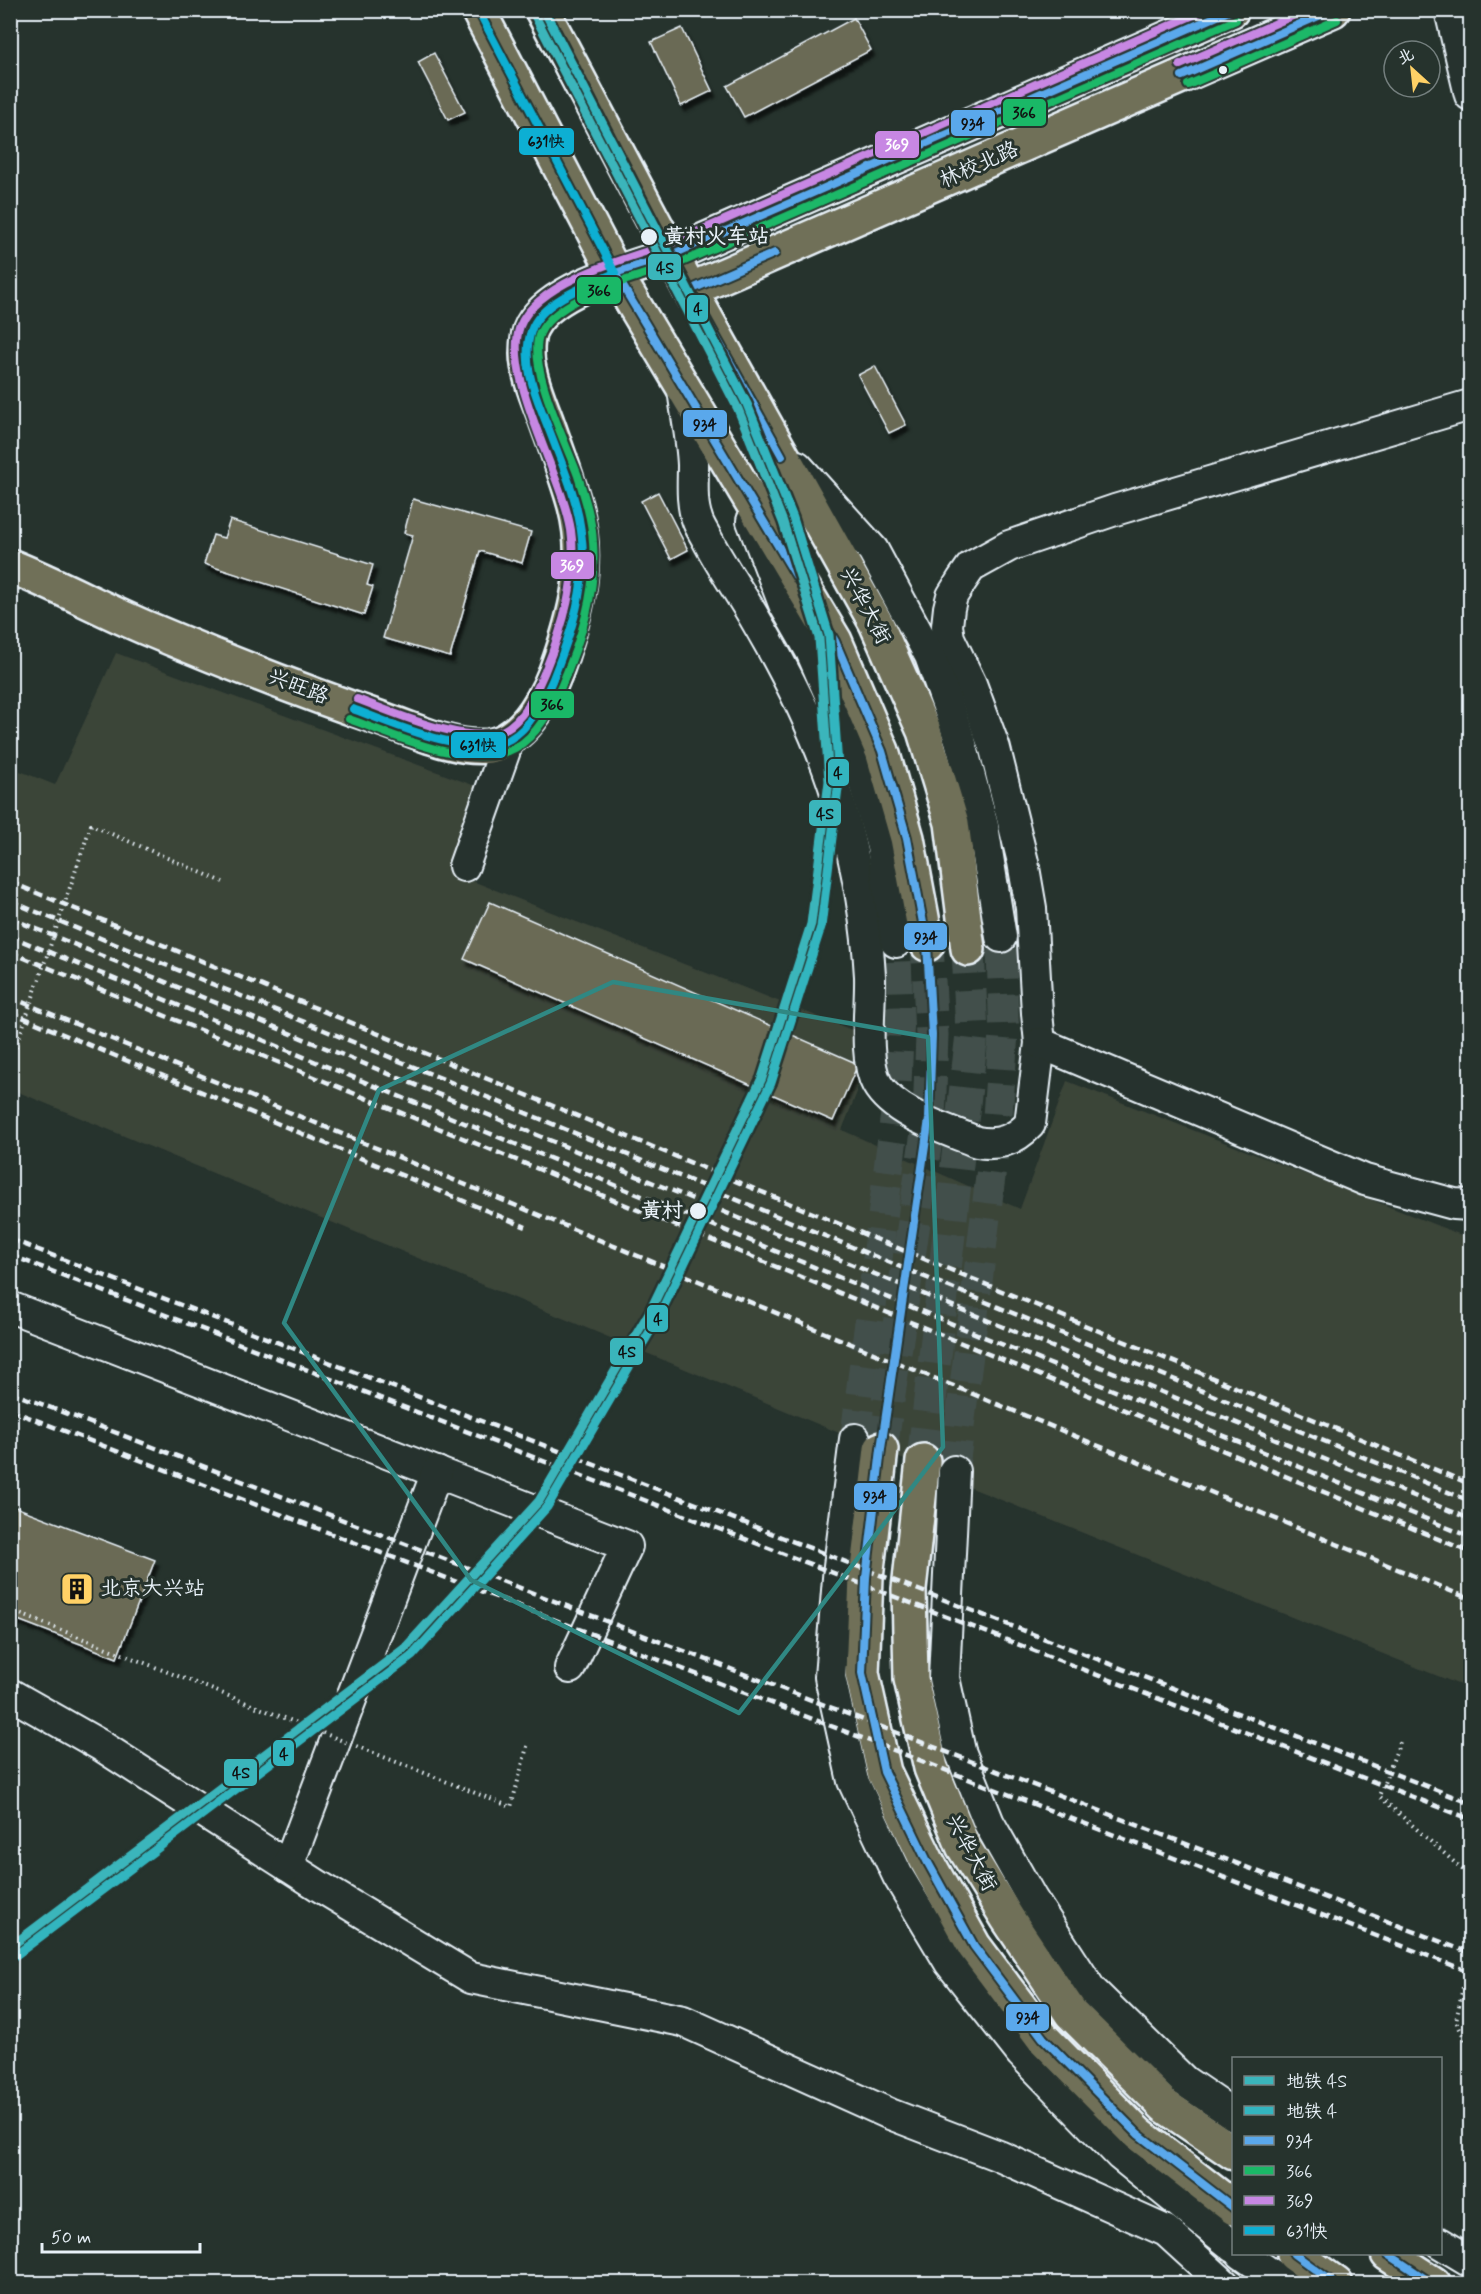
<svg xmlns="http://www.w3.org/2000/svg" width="1481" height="2294" font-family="Mynerve,'LXGW WenKai TC',sans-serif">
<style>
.built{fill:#3b4439}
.building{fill:#6b6a55;stroke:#e8f1f8;stroke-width:1.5;filter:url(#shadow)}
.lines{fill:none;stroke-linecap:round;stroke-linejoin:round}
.minor-tunnel{stroke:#43504b;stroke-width:30;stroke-dasharray:30 15;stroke-linecap:butt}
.major-tunnel{stroke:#43504b;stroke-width:33;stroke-dasharray:33 16;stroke-linecap:butt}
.minor-casing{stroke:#e8f1f8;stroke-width:34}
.major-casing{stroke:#e8f1f8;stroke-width:38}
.path{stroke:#e8f1f8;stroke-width:4;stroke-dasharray:1.5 4.5;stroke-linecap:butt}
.minor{stroke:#26332d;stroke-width:30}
.major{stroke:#706f59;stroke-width:33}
.rail{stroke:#e8f1f8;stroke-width:4.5;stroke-dasharray:9 4.5;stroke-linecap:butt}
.path-bridge{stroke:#e8f1f8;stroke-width:4;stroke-dasharray:1.5 4.5;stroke-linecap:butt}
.bus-1-casing{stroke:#26332d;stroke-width:12}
.bus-2-casing{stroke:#26332d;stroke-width:12}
.bus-3-casing{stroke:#26332d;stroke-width:12}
.bus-4-casing{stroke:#26332d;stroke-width:12}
.bus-1{stroke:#5aa8eb;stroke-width:8}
.bus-2{stroke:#1ab867;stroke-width:8}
.bus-3{stroke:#c787e3;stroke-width:8}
.bus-4{stroke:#0dafd3;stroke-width:8}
.metro-1-casing{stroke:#26332d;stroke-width:14}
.metro-2-casing{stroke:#26332d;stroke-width:14}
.metro-1{stroke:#3ab5bb;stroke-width:9}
.metro-2{stroke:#33b5bf;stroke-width:9}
.marked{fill:none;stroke:#308883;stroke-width:4.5;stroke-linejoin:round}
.bus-dot{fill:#e8f1f8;stroke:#26332d;stroke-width:2}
.labels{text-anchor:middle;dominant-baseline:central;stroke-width:6;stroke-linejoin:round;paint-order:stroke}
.street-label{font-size:21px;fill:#e8f1f8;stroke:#26332d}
.stop-label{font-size:21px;font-weight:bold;fill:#e8f1f8;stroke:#26332d;text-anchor:start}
.poi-label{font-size:21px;fill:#e8f1f8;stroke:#26332d;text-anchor:start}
.line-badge{stroke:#26332d;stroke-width:2}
.badge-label{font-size:16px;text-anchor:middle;font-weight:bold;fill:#fff}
.pale-badge-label{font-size:16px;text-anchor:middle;font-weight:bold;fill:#111}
</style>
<defs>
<filter id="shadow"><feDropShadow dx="3.5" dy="6" stdDeviation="1.5" flood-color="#0009"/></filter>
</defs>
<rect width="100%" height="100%" fill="#26332d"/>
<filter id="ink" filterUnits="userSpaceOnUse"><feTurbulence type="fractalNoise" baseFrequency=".0167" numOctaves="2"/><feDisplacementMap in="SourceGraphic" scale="12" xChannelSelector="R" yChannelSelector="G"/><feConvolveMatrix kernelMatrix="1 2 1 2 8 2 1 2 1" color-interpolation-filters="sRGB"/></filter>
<g filter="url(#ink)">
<polygon class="built" points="116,653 478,787 447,871 857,1032 857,1092 842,1130 1020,1209 1067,1081 1464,1236 1470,1293 1470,1689 969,1487 11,1089 10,767 55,785"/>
<g class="building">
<polygon points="854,18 871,50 744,117 727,86"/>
<polygon points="682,28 712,91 681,106 651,42"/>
<polygon points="434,53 465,112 448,120 418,62"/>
<polygon points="875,366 906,425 889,433 858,375"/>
<polygon points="658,492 688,550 671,559 641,501"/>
<polygon points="413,499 531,532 522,563 480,551 450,657 383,638 413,535 404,533"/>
<polygon points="230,520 373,565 367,585 373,587 364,615 204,564 213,535 224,538"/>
<polygon points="490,902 858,1064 833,1121 464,959"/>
<polygon points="10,1505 155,1560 117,1658 10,1617"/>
</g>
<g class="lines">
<g class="minor-tunnel">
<polyline points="855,1439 895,1117 899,1027 896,942"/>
<polyline points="954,1471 997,1124 1004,1026 1001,937"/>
</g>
<g class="major-tunnel">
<polyline points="881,1449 929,1119 932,1035 927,944"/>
<polyline points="923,1461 972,1034 968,949"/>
</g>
<g class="minor-casing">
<g id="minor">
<polyline points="1450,10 1470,95"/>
<path d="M683,389C686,414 692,440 693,465C693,483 691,502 697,519C699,526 704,533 707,539C721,566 739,591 754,617C790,678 826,751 844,820C858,871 867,923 870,976C871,1006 863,1058 877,1084C894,1114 946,1129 977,1142C999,1146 1015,1140 1030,1124L1040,1043L1037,1013L1031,908L1023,862L995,749L971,684L949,638L947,626L949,608L952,596L962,580L971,567L1009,546L1115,510L1470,405"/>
<polyline points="797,466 873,550 930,656 960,740 983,826 1001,937"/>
<polyline points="752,521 784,604 811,651 857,757 882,847 896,942"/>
<polyline points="464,866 509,739"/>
<polyline points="1040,1043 1365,1180 1454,1204 1470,1205"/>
<polyline points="10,1307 627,1546 570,1668"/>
<polyline points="855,1439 839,1566 830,1677 853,1781 898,1876 950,1963 1021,2053 1120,2155 1234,2247"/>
<polyline points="954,1471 944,1678 960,1751 989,1823 1032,1899 1091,1990 1184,2081 1234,2115"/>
<polyline points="10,1694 100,1745 319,1886 471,1978 683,2021 890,2114 999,2156 1166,2231 1224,2284"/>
<polyline points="288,1866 437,1472"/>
<polyline points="1440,2243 1470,2261"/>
<polyline points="1242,2254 1285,2284"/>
</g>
</g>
<g class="major-casing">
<g id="major">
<polyline points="478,10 615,273 835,641 882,751 907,838 927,944"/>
<polyline points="542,10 690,290 876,623 924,731 952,823 968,949"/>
<polyline points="690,290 1333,10"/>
<path d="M10,566C58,585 103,610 151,630C227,662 306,693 385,720C417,731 455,750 489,746C527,740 551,689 561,657C578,606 589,560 575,506C567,477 556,448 546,420C539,401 527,374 527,354C527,347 528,333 532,326C553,288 632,268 671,255L1232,10"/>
<polyline points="881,1449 866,1578 862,1673 884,1772 927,1861 974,1946 1043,2038 1138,2134 1234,2208"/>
<polyline points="923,1461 909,1589 911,1679 931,1768 963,1846 1008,1919 1071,2013 1165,2106 1234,2153"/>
<polyline points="1294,2254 1336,2284"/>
<polyline points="1388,2254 1434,2284"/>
</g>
</g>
<g class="path">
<polyline points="1400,1742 1379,1796 1470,1876"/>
<polyline points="1470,1952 1456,2021 1470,2049"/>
</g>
<use href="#minor" class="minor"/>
<use href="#major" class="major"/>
<g class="rail">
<polyline points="10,882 1470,1484"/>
<polyline points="10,901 1470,1501"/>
<polyline points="10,918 1470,1519"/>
<polyline points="10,936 1470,1537"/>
<polyline points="10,952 1470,1552"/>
<polyline points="10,997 1470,1599"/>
<polyline points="10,1012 526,1227"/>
<polyline points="10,1239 1470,1803"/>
<polyline points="10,1255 1470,1819"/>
<polyline points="10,1392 1470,1953"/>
<polyline points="10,1410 1470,1972"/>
</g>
<g class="path-bridge">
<polyline points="10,1065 91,825 223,882"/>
<polyline points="10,1610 511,1807 528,1743"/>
</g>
<g class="bus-1-casing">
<g id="bus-1">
<polyline points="1231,10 671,255 615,273 835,641 882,751 907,838 927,944 932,1035 929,1119 881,1449 866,1578 862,1673 884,1772 927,1861 974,1946 1043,2038 1138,2134 1234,2208"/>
<polyline points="1182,76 1332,10"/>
<polyline points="775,253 690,290 782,456"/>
<polyline points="1294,2254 1331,2281 1327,2284"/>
<polyline points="1388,2254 1433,2284"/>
</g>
</g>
<g class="bus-2-casing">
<g id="bus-2">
<polyline points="1188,85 1337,20"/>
<path d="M349,719C392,734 472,772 515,748C537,736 551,709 561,687C580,642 597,592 593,542C592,520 585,498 578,476C567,445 526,363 540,333C557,297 639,276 675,265L1236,20"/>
</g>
</g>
<g class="bus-3-casing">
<g id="bus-3">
<polyline points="1180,65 1306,10"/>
<path d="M357,699C390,711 472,748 504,730C525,719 536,691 545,671C563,627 578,579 571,530C562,475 502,375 520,326C537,282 626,258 667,245L1205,10"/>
</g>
</g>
<g class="bus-4-casing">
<g id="bus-4">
<polyline points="478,10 615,273"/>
<polyline points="542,10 690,290"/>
<path d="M353,709C390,723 473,760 510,739C530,728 543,701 552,681C571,634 589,582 581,531C577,499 564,469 553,440C541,407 519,367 531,331C540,302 589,284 615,273"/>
</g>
</g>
<use href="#bus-1" class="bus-1"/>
<use href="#bus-2" class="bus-2"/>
<use href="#bus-3" class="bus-3"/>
<use href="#bus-4" class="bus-4"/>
<g class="metro-1-casing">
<polyline id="metro-1" points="10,1947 405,1648 539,1501 650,1311 762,1078 811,924 829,781 819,638 783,522 738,409 532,10"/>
</g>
<g class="metro-2-casing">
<polyline id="metro-2" points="16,1955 412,1656 547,1507 659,1316 771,1083 821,927 839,781 829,635 793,518 747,404 544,10"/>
</g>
<use href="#metro-1" class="metro-1"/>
<use href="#metro-2" class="metro-2"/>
</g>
</g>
<path class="marked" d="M613,982L928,1037L943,1447L739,1713L471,1580L284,1323L379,1090Z"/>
<defs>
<g id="building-square" transform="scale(1.725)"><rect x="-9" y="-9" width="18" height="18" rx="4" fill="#ffd166" stroke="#26332d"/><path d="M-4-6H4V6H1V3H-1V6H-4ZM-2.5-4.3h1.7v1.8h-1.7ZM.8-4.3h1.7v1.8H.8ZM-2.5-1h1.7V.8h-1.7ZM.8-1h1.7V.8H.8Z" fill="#111"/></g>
</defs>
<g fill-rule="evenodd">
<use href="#building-square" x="77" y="1589"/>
</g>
<g class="bus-dot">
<circle cx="1223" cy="70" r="5"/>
<circle cx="649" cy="237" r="9"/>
<circle cx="698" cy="1211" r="9"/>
</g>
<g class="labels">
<g class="street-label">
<text transform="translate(979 165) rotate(-24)">林校北路</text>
<text transform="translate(865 606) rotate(62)">兴华大街</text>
<text transform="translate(298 687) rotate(21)">兴旺路</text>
<text transform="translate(971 1853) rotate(62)">兴华大街</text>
</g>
<g class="stop-label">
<text x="664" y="237">黄村火车站</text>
<text x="683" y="1211" text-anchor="end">黄村</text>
</g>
<g class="poi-label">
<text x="100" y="1589">北京大兴站</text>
</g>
</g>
<g class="line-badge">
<rect x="1002" y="98" width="45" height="29" rx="6" fill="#1ab867"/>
<rect x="950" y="109" width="46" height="28" rx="6" fill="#5aa8eb"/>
<rect x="518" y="127" width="57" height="29" rx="6" fill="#0dafd3"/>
<rect x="874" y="130" width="46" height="29" rx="6" fill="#c787e3"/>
<rect x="647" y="253" width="35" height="28" rx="6" fill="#3ab5bb"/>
<rect x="576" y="276" width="46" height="29" rx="6" fill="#1ab867"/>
<rect x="686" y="294" width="23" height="29" rx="6" fill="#33b5bf"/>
<rect x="682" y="409" width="46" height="29" rx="6" fill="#5aa8eb"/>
<rect x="550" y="551" width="45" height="29" rx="6" fill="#c787e3"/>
<rect x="530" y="690" width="45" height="29" rx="6" fill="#1ab867"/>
<rect x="450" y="731" width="57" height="28" rx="6" fill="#0dafd3"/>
<rect x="827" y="758" width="23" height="29" rx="6" fill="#33b5bf"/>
<rect x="808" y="799" width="34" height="28" rx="6" fill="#3ab5bb"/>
<rect x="903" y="922" width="45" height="29" rx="6" fill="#5aa8eb"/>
<rect x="646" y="1304" width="23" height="29" rx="6" fill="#33b5bf"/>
<rect x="609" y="1337" width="35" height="29" rx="6" fill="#3ab5bb"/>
<rect x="853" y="1482" width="45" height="29" rx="6" fill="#5aa8eb"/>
<rect x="272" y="1739" width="23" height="28" rx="6" fill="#33b5bf"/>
<rect x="223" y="1758" width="35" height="29" rx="6" fill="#3ab5bb"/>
<rect x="1005" y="2003" width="45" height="29" rx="6" fill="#5aa8eb"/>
</g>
<g class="badge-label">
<text x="897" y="150">369</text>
<text x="572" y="571">369</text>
</g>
<g class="pale-badge-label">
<text x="1024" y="118">366</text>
<text x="973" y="129">934</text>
<text x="546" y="147">631快</text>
<text x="665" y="273">4S</text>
<text x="599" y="296">366</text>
<text x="698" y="314">4</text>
<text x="705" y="430">934</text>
<text x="552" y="710">366</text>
<text x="478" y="751">631快</text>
<text x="838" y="778">4</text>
<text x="825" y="819">4S</text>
<text x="926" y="943">934</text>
<text x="658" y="1324">4</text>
<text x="627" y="1357">4S</text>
<text x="875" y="1502">934</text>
<text x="284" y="1759">4</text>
<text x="241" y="1778">4S</text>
<text x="1028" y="2023">934</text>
</g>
<rect width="1481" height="2294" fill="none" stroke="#26332d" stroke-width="36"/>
<rect x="18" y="18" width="1445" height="2258" fill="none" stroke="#e8f1f8" stroke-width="2" filter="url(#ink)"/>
<rect x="1232" y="2057" width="210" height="198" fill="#26332d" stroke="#747f7e" stroke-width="1.5"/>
<rect x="1244" y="2076" width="30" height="9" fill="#3ab5bb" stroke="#747f7e" stroke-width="1.5"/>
<text x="1286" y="2087" font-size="18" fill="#e8f1f8">地铁 4S</text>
<rect x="1244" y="2106" width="30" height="9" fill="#33b5bf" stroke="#747f7e" stroke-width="1.5"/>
<text x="1286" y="2117" font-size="18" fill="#e8f1f8">地铁 4</text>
<rect x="1244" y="2136" width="30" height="9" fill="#5aa8eb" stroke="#747f7e" stroke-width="1.5"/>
<text x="1286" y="2147" font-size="18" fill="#e8f1f8">934</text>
<rect x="1244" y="2166" width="30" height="9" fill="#1ab867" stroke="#747f7e" stroke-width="1.5"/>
<text x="1286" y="2177" font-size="18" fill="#e8f1f8">366</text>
<rect x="1244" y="2196" width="30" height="9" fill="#c787e3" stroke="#747f7e" stroke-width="1.5"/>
<text x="1286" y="2207" font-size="18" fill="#e8f1f8">369</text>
<rect x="1244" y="2226" width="30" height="9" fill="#0dafd3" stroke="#747f7e" stroke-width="1.5"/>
<text x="1286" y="2237" font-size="18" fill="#e8f1f8">631快</text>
<g transform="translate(1412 69) rotate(333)"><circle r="28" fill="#26332d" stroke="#747f7e" stroke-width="1.5"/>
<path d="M0-4.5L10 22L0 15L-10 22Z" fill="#ffd166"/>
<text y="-9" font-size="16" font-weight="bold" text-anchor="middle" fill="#e8f1f8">北</text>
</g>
<path d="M42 2243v9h158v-9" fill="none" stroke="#e8f1f8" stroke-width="3"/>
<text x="51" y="2243" font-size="18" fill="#e8f1f8" stroke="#26332d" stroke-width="4.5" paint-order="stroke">50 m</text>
</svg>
